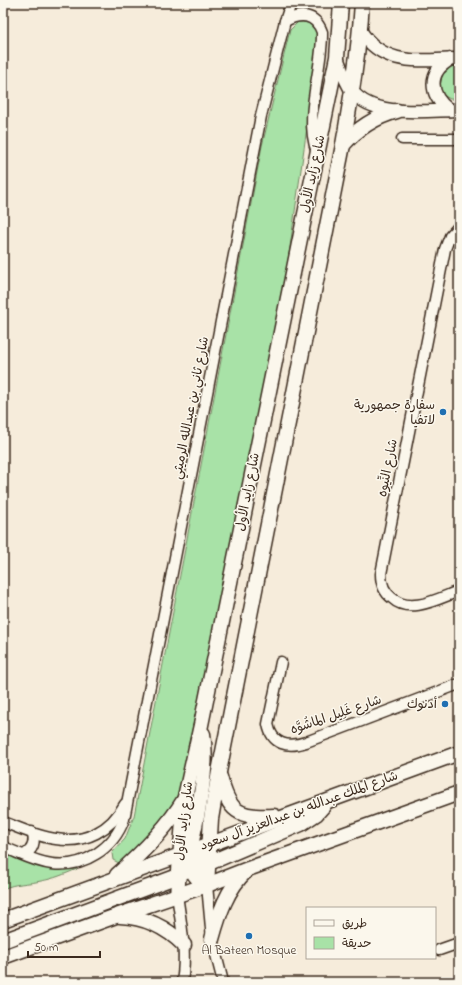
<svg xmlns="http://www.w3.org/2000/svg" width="462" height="985" font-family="'Indie Flower','Playpen Sans Arabic',sans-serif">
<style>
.green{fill:#a8e2a7;stroke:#728662}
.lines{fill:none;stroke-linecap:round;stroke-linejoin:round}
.minor-casing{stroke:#3b2a1e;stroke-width:13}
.tertiary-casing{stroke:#3b2a1e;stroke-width:15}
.secondary-casing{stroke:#3b2a1e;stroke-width:17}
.minor{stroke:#fbf7ec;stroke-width:10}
.tertiary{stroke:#fbf7ec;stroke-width:12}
.secondary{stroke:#fbf7ec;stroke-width:14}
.poi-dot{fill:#1f6fb2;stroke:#fbf7ec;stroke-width:1.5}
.labels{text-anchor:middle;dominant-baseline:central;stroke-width:3;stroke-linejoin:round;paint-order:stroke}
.street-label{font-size:13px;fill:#3b2a1e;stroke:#fbf7ec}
.poi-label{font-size:13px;fill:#3b2a1e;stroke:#fbf7ec;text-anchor:end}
</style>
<rect width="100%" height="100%" fill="#f6ecdb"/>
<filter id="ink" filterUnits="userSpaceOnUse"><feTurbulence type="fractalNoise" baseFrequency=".025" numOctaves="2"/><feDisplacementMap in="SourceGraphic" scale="8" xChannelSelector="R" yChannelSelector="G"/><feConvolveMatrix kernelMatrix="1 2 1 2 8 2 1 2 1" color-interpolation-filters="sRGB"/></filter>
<g filter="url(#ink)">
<g class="green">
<path d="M298,22C311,22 314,25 320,36L283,296L177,802C160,824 142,848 119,863L113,860L112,853L125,839L134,816L262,146L290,30Z"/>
<polygon points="452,66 459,66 459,99 450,99 441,94 438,77 443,70"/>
<path d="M3,852L58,869H77C65,874 53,879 41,881C28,884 15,883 3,889Z"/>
</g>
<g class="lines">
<g class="minor-casing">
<g id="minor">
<path d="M285,21C300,13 315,13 322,32C323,70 303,116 317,152"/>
<polyline points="402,139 459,139"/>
<path d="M459,226L450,236L445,249L381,574C381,583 384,592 392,598C410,615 439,598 459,591"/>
<path d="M281,662L268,724C272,745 288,748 306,742L459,684"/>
<path d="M3,822C20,828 38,837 56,839C85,844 111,830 125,804"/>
<path d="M3,847C19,853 35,862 52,864C84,868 114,848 124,819L261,116L285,21L291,3"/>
<path d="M24,855C33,850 36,842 32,832"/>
<polyline points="207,885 212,939 223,982"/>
<path d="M177,895C181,923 187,953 182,982"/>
<polyline points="439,950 459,943"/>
</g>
</g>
<g class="tertiary-casing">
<g id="tertiary">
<path d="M360,30C384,68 420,60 459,59"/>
<path d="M337,57C341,68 345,82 352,91C374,119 428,110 459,110"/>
<path d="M449,110C429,95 427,72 451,59"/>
</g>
</g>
<g class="secondary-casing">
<g id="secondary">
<path d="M343,145C358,128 375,117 397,111"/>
<path d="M203,734C209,769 197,815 190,851C189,866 192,878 207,885"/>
<path d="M220,777C229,812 238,818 274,816"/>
<polyline points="202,866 301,824 316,814 324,805"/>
<path d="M117,875C142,853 167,828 184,800"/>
<path d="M207,885L211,819L219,772L343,145C351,98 359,51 362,3"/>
<polyline points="177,895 185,797 201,725 337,57 341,3"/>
<path d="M120,916C145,917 166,927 184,945"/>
<polyline points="3,920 459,753"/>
<path d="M212,939C219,914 227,889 246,871"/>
<polyline points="3,941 178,876 196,863 209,844"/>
<polyline points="3,957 116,916 207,885 248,869 459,793"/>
</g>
</g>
<use href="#minor" class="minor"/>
<use href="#tertiary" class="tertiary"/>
<use href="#secondary" class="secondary"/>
</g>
</g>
<g class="poi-dot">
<circle cx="443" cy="412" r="4"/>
<circle cx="445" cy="704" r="4"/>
<circle cx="249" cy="936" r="4"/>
</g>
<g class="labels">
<g class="street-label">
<text transform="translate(313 174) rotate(-78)">شارع زايد الأول</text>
<text transform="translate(191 408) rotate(-79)">شارع ثاني بن عبدالله الرميثي</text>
<text transform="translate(388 468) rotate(-79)">شارع النِّيوه</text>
<text transform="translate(248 492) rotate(-79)">شارع زايد الأول</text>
<text transform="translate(336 715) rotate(-19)">شارع غَلِيل الماشُوَّه</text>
<text transform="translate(299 811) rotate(-20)">شارع الملك عبدالله بن عبدالعزيز آل سعود</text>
<text transform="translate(184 821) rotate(-83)">شارع زايد الأول</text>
</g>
<g class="poi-label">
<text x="435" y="405">سفارة جمهورية<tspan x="435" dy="15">لاتفيا</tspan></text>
<text x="437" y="704">أدنوك</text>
<text x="249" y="950" text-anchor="middle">Al Bateen Mosque</text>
</g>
</g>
<rect width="462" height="985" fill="none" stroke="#fbf7ec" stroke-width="16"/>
<rect x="8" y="8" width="446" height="969" fill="none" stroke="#3b2a1e" stroke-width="1.5" filter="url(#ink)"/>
<rect x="306" y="907" width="130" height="52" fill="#fbf7ec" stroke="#aea59a"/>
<rect x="314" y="920" width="20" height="6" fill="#fbf7ec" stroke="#aea59a"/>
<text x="342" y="927" font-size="12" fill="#3b2a1e">طريق</text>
<rect x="314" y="937" width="20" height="12" fill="#a8e2a7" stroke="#aea59a"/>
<text x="342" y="947" font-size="12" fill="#3b2a1e">حديقة</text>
<path d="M28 951v6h72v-6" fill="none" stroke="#3b2a1e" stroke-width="2"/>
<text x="34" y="951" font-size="12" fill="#3b2a1e" stroke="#fbf7ec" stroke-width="3" paint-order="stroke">50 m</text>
</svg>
